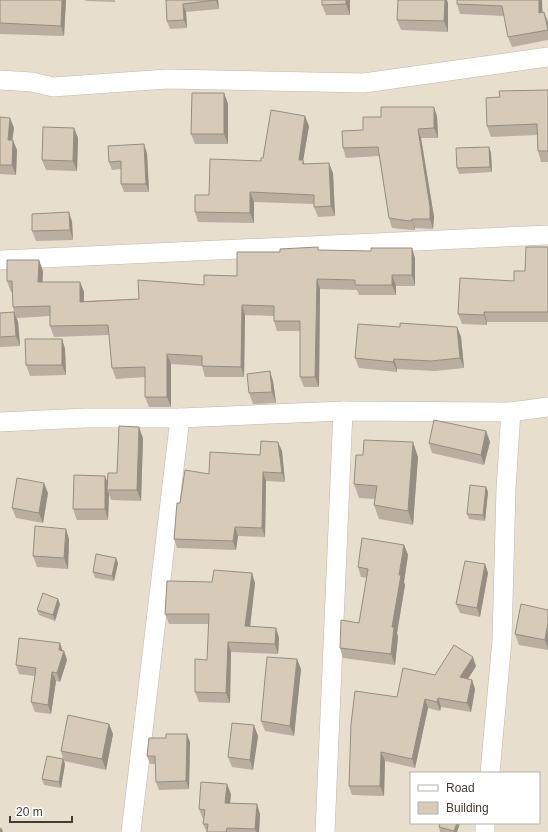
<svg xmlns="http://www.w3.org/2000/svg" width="548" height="832" font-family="Arial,sans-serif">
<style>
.residential{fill:#e7dece;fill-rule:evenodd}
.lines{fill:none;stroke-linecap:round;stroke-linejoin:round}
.minor-casing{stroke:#c0b6a6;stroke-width:20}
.minor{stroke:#fff;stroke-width:19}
.wall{fill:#b9ae9f}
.shaded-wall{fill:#968d82}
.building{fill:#d7cab9;stroke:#968d82}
</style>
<rect width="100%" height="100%" fill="#f2ece1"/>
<path class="residential" d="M0,0H548V832H0ZM411,773H539V823H411Z"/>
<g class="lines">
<g class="minor-casing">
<g id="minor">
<polyline points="0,80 32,82 53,87 167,79 364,83 548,57"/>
<polyline points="0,260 548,235"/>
<polyline points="0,422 85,418 180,418 343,411 511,412"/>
<polyline points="490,773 502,640 506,488 511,412 548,407"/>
<polyline points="131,832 180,418"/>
<polyline points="325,832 343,411"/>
<polyline points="485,832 485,823"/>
</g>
</g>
<use href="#minor" class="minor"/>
</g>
<g class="wall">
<polygon points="0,0 66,0 64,36 0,34"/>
<polygon points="85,0 115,0 115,2 86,1"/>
<polygon points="166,0 218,0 219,9 186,12 187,28 170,29 167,21"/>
<polygon points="322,0 350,0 350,15 326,15 322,5"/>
<polygon points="457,0 543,12 548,22 548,40 512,47 508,37 504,16 460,14 457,4"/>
<polygon points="448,3 448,32 401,30 397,20"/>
<polygon points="548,90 548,162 541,162 538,151 537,135 491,137 487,126 500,97"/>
<polygon points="224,93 228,104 228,144 195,144 191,134"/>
<polygon points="437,116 438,138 421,138 434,217 433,229 415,228 415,230 412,230 392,228 389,218 379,156 346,158 343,148 363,130"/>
<polygon points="0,117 14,128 12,140 17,150 16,175 0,174"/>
<polygon points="309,126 303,161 305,164 333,173 335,216 318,217 314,207 314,204 254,202 254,223 198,222 195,212 209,195 261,161 263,158"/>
<polygon points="74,128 78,138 77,171 46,170 42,160"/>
<polygon points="489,147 491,153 492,172 459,174 457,168"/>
<polygon points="147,153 149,192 124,192 121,184 121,169 112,170 109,162"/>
<polygon points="69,212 72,222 73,240 36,241 32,231"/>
<polygon points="548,247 548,322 487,322 487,325 462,324 458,314 514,281 525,271"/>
<polygon points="319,250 415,258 415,286 396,286 396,295 359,295 357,290 320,289 319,387 304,387 300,377 300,331 277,331 274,321 274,316 245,315 244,377 205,377 202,366 171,364 171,407 149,407 145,397 145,377 116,379 112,368 109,335 54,337 50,326 50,316 17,318 18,322 20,346 0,347 0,313 14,312 13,307 12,292 11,292 7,281 43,271 42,282 80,282 84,292 84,301 139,299 204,285 237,276 280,252"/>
<polygon points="400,327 457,327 461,337 464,368 435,371 397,369 397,372 359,368 355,358"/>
<polygon points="62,339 65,349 66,375 30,376 26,365"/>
<polygon points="273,381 276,403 253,404 249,393"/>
<polygon points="486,431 490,442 484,465 432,453 429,443"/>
<polygon points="143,438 141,501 111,500 109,494 108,520 77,520 73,509 117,473"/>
<polygon points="282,451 285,482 266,481 265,537 238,536 236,550 177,548 174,539 180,503 209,474 260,455"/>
<polygon points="418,457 413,525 379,519 374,505 375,499 359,498 354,484"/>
<polygon points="486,487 488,492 485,521 469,519 467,514"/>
<polygon points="48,493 43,523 16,518 12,508"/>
<polygon points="69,539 68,569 37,567 33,556"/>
<polygon points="404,545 408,555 404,582 405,585 397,633 398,637 395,665 343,658 340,648 359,623 367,578 361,577 358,567"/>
<polygon points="118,563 114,581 95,578 93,572"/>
<polygon points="485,564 488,573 480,617 460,613 456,604"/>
<polygon points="252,573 255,583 250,627 276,628 279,638 278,654 231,652 230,703 199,702 195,692 207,660 209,624 169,624 165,614 212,582"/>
<polygon points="60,604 55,621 39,615 37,610"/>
<polygon points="548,610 548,650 519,645 515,634"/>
<polygon points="63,651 64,651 67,660 60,682 56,681 51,714 35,712 31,702 35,676 19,674 16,665"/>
<polygon points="476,666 468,679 472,680 475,689 471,712 441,707 440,711 428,708 415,768 385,761 384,796 352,795 349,786 397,697 435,675"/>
<polygon points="301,669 294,736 265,731 261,721"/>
<polygon points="109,724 113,734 106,770 64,761 65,764 61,788 44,785 42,779 63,759 61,751"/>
<polygon points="258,736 253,770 232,767 228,757"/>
<polygon points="190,742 189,789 159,790 156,782 155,764 150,764 147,756"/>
<polygon points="231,794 230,803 260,814 259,832 207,832 203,824 204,819 203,819 199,809"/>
<polygon points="460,823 457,832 440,832 439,827"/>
</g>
<g class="shaded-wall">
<polygon points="62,0 66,0 64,36 61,26"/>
<polygon points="216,0 218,0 219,9"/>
<polygon points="346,0 350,0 350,15 346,4"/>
<polygon points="445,0 447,0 448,3 448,32 444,21"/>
<polygon points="539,0 542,0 543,23 539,13"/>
<polygon points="183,4 186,12 187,28 184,20"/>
<polygon points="544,12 548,22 548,31 548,30"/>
<polygon points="224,93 228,104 228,144 224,134"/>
<polygon points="434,107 437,116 438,138 434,128"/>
<polygon points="305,116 309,126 303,161 306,170 299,160"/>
<polygon points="10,118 14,128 11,150 8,140"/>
<polygon points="74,128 78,138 77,171 73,161"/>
<polygon points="418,129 421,138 434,217 433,229 430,219"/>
<polygon points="13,140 17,150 16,175 12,165"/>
<polygon points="144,144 147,153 149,192 146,184"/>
<polygon points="489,147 491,153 492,172 490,167"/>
<polygon points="329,163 333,173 335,216 331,206"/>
<polygon points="250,192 254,202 254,223 250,213"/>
<polygon points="69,212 72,222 73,240 70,230"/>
<polygon points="412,219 415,228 415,230 412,220"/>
<polygon points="412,248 415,258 415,286 412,275"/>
<polygon points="39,260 43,271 42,293 38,282"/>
<polygon points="392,275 396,286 396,295 392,285"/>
<polygon points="317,279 320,289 319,387 315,377"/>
<polygon points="80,282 84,292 84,312 80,302"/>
<polygon points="242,305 245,315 244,377 241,367"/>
<polygon points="14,312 18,322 20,346 16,336"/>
<polygon points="484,312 487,322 487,325 484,315"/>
<polygon points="457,327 461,337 464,368 460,358"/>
<polygon points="62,339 65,349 66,375 62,365"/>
<polygon points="167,354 171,364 171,407 167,397"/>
<polygon points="394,359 397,369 397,372 393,362"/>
<polygon points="270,371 273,381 276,403 272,392"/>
<polygon points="139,427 143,438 141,501 137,490"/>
<polygon points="486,431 490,442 484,465 481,455"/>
<polygon points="278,442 282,451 285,482 282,473"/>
<polygon points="413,442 418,457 413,525 408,511"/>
<polygon points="263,472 266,481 265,537 262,528"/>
<polygon points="105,476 109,486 107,490 109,494 108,520 105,509"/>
<polygon points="44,483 48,493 43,523 39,513"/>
<polygon points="486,487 488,492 485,521 483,515"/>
<polygon points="235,527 238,536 236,550 233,541"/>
<polygon points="66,529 69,539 68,569 64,558"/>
<polygon points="404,545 408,555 404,582 405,585 397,633 398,637 395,665 391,654 392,627"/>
<polygon points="116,558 118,563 114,581 112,576"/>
<polygon points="485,564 488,573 480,617 477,608"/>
<polygon points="252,573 255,583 249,636 245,626"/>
<polygon points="58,599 60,604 55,621 53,615"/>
<polygon points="548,623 548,649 545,640"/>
<polygon points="276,628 279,638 278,654 275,644"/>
<polygon points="228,642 231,652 230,703 226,693"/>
<polygon points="60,643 63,652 64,651 67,660 60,682 57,673"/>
<polygon points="473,657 476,666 463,687 460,677"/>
<polygon points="297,659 301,669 294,736 290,726"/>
<polygon points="52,672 56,681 51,714 48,705"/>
<polygon points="472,680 475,689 471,712 467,703"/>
<polygon points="438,698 441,707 440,711 437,702"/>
<polygon points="425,699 428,708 415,768 412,759"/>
<polygon points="109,724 113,734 106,770 102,759"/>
<polygon points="254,725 258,736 253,770 250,760"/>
<polygon points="187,734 190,742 189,789 186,781"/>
<polygon points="381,752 385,761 384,796 380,786"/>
<polygon points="63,759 65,764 61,788 59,782"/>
<polygon points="227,784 231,794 229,812 225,803"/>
<polygon points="257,804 260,814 259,832 256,832 255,829"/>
<polygon points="457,823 460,823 457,832 454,832"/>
<polygon points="1,827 3,832 0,832 0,829"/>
</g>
<g class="building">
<polygon points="0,0 62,0 61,26 0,23"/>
<polygon points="166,0 216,0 183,4 184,20 167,21"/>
<polygon points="322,0 346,0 346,4 322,5"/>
<polygon points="398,0 445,0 444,21 397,20"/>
<polygon points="457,0 539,0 539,13 544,12 548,30 508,37 502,6 457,4"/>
<polygon points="548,90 548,151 538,151 537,124 487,126 486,98 500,97 499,91"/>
<polygon points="192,93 224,93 224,134 191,134"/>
<polygon points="381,107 434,107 434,128 418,129 430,207 430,219 412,219 412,220 409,221 389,218 378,147 343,148 342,131 363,130 363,117 381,117"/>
<polygon points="271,110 305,116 299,160 303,160 303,164 329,163 331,206 314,207 314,195 250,192 250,213 195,212 195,195 209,195 210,159 261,161 261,158 263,158"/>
<polygon points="0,117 10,118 8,140 13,140 12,165 0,165"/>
<polygon points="43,127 74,128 73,161 42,160"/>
<polygon points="144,144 146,184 121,184 121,161 109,162 108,146"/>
<polygon points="489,147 490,167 457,168 456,148"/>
<polygon points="69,212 70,230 32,231 32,214"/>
<polygon points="318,247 318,250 371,251 371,248 412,248 412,275 392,275 392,285 355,285 355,280 317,279 315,377 300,377 300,321 274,321 274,306 242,305 241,367 202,366 202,356 167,354 167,397 145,397 145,367 112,368 108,325 50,326 50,306 13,307 12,281 7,281 7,260 39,260 38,282 80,282 80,302 139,299 138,280 204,285 204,275 237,276 237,252 280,252 280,249"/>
<polygon points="526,247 548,247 548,312 484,312 484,315 458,314 460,278 514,281 514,271 525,271"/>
<polygon points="14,312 16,336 0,337 0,313"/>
<polygon points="400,323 457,327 460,358 431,361 394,359 393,362 355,358 358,324 400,327"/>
<polygon points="25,339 62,339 62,365 26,365"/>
<polygon points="270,371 272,392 249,393 247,374"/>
<polygon points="434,420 486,431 481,455 429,443"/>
<polygon points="119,426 139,427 137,490 107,490 108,473 117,473"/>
<polygon points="364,440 413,442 408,511 374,505 377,486 354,484 356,455 363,455"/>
<polygon points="261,441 278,442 282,473 263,472 262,528 235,527 233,541 174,539 177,503 180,503 185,470 209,474 210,452 260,455"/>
<polygon points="74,475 105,476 105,509 73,509"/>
<polygon points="17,478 44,483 39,513 12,508"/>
<polygon points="470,485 486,487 483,515 467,514"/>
<polygon points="35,526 66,529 64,558 33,556"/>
<polygon points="362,538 404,545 399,575 401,575 392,627 394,627 391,654 340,648 341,620 359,623 368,569 358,567"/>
<polygon points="96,554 116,558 112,576 93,572"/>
<polygon points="465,561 485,564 477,608 456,604"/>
<polygon points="214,570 252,573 245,626 276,628 275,644 228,642 226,693 195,692 195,659 207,660 209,614 165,614 167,581 212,582"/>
<polygon points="43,593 58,599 53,615 37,610"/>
<polygon points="521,604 548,610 548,623 545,640 515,634"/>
<polygon points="19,638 60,643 59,650 64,651 57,673 52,672 48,705 31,702 36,668 16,665"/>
<polygon points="454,645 473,657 460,677 472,680 467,703 438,698 437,702 425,699 412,759 381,752 380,786 349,786 351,724 355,691 397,697 403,668 435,675"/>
<polygon points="267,657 297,659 290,726 261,721"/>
<polygon points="68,715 109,724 102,759 61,751"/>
<polygon points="232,723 254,725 250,760 228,757"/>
<polygon points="166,734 187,734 186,781 156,782 155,756 147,756 149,738 166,738"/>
<polygon points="47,756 63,759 59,782 42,779"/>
<polygon points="201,782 227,784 225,803 257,804 255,829 227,828 226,832 207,832 208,824 203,824 205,810 199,809"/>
<polygon points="440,823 457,823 454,831 439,827"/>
</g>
<rect x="410" y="772" width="130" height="52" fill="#ffffff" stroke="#b4b1ad"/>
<rect x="418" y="785" width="20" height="6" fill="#ffffff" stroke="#b4b1ad"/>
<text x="446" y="792" font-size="12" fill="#433c32">Road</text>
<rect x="418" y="802" width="20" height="12" fill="#d7cab9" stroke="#b4b1ad"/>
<text x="446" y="812" font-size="12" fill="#433c32">Building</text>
<path d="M10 816v6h62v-6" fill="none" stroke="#433c32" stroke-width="2"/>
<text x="16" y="816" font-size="12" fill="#433c32" stroke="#ffffff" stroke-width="3" paint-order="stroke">20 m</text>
</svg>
